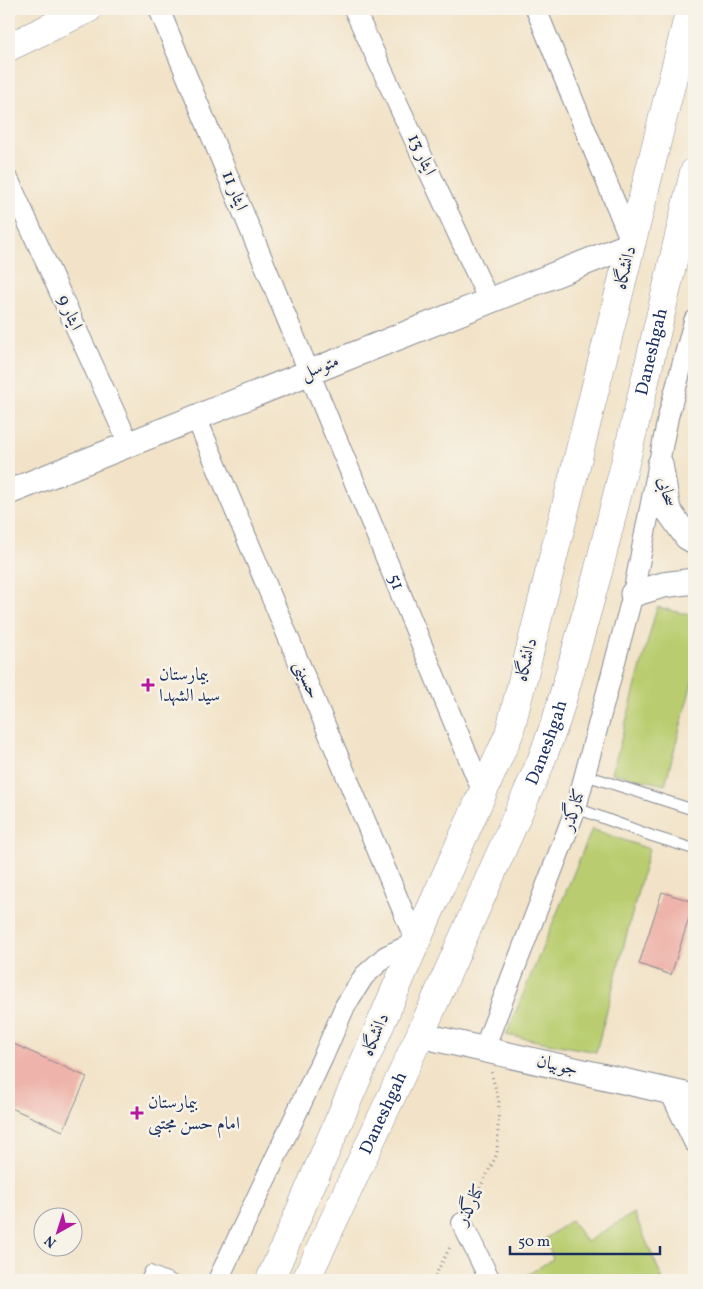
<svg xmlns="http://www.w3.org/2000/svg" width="703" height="1289" font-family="Vollkorn,Amiri,serif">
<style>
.green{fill:#b9cd70;stroke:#6a7e67}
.building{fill:#eeb3aa}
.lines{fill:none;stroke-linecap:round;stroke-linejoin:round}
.service-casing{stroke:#868993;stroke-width:12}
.minor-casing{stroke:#868993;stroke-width:22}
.tertiary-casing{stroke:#868993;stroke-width:27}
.secondary-casing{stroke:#868993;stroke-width:29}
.primary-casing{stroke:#868993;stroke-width:29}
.path{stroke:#868993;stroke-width:3;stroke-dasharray:1 4;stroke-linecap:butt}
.service{stroke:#fff;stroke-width:10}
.minor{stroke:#fff;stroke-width:20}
.tertiary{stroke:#fff;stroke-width:25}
.secondary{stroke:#fff;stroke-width:28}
.primary{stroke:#fff;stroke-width:28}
.poi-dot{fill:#b5179e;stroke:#f7f3e8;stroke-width:2}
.labels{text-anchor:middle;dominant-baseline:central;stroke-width:5;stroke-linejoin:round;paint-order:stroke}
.street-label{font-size:18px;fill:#1b2f5e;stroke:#f7f3e8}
.poi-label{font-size:18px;fill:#1b2f5e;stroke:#f7f3e8;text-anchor:start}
</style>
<rect width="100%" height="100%" fill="#f7f3e8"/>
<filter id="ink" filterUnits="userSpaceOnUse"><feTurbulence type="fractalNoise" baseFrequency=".02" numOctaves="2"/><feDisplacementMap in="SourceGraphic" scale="10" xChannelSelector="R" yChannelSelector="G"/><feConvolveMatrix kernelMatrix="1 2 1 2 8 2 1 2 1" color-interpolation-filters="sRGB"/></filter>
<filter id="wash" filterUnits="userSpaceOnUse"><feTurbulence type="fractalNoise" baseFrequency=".0096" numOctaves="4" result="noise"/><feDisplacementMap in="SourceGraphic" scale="20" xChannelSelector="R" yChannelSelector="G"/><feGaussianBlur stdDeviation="1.12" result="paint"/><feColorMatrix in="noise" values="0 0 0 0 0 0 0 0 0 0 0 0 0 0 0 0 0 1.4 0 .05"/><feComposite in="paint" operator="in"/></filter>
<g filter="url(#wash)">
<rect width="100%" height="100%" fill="#f2e3c8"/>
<g class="green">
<polygon points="657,607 694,616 694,675 665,785 612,773"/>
<polygon points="592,829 649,849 596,1052 506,1035"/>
<polygon points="634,1213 663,1280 519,1280 553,1259 545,1239 571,1220 586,1242"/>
</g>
<g id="blocks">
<g class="building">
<polygon points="662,892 694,902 671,975 639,964"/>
<polygon points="9,1042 87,1077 63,1131 9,1107"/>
</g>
</g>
</g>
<g filter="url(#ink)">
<use href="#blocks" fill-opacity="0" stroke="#868993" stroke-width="1"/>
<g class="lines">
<g class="service-casing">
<g id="service">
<polyline points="585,775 694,810"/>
<polyline points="576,808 652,836 694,849"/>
<polyline points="146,1280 150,1271 172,1280"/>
</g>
</g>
<g class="minor-casing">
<g id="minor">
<path id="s1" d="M159,9L483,793"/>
<polyline points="354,9 489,301"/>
<polyline points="536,9 632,244"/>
<polyline points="9,181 129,444"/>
<polyline points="196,417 416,942 386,956 364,976 345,1006 323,1057 218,1280"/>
<polyline points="484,1049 576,808 633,594 668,417 694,321"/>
<polyline points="670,1092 694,1142"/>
<polyline points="462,1223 490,1280"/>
</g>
</g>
<g class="tertiary-casing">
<g id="tertiary">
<polyline points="660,464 668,510 687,537 694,541"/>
<polyline points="9,492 632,244"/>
<polyline points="633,594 663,585 694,581"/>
<polyline points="420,1035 694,1097"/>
</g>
</g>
<g class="secondary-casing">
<polyline id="secondary" points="9,47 88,9"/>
</g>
<g class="primary-casing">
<g id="primary">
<polyline points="270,1280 416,942 509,734 690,9"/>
<path id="s2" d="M306,1280L420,1035L540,764L557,718L598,572L638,411L694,172"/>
</g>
</g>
<g class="path">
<polyline points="471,1206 497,1154 499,1101 491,1072"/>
<polyline points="433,1280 451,1245"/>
</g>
<use href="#service" class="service"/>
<use href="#minor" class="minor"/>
<use href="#tertiary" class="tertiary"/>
<use href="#secondary" class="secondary"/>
<use href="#primary" class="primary"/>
</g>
</g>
<g class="poi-dot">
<path d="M145.5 677.5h5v5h5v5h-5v5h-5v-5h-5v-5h5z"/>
<path d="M134.5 1105.5h5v5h5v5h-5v5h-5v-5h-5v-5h5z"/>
</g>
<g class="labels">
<g class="street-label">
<text transform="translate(421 155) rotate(65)">ایثار 13</text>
<text transform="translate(234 191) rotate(68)">ایثار 11</text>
<text transform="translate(626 268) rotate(-76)">دانشگاه</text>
<text transform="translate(69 313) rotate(65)">ایثار 9</text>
<text stroke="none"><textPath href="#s2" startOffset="994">Daneshgah</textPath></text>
<text transform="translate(320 368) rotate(-22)">متوسل</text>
<text transform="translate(666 492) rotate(77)">سحابی</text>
<text stroke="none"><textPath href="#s1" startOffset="620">51</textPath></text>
<text transform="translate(527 660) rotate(-76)">دانشگاه</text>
<text transform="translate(306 680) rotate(67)">حسینی</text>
<text stroke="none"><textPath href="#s2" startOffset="589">Daneshgah</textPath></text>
<text transform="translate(574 810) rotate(-72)">کنارگذر</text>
<text transform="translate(376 1035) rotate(-67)">دانشگاه</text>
<text transform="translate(557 1066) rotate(13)">جوبیان</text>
<text stroke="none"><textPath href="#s2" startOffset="184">Daneshgah</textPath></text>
<text transform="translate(471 1205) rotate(-63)">کنارگذر</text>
</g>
<g class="poi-label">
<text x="159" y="675">بیمارستان<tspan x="159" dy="21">سید الشهدا</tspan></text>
<text x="148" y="1103">بیمارستان<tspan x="148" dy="21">امام حسن مجتبی</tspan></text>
</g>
</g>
<rect width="703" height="1289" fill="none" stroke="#f7f3e8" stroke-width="30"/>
<g transform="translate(58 1232) rotate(219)"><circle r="24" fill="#f7f3e8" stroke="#9fa5b1"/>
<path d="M0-4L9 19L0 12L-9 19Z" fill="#b5179e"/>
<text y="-8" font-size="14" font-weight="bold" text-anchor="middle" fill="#1b2f5e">N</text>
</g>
<path d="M510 1246v8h150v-8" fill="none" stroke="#1b2f5e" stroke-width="2.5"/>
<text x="518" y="1246" font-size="15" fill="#1b2f5e" stroke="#f7f3e8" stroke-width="4" paint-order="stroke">50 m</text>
</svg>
